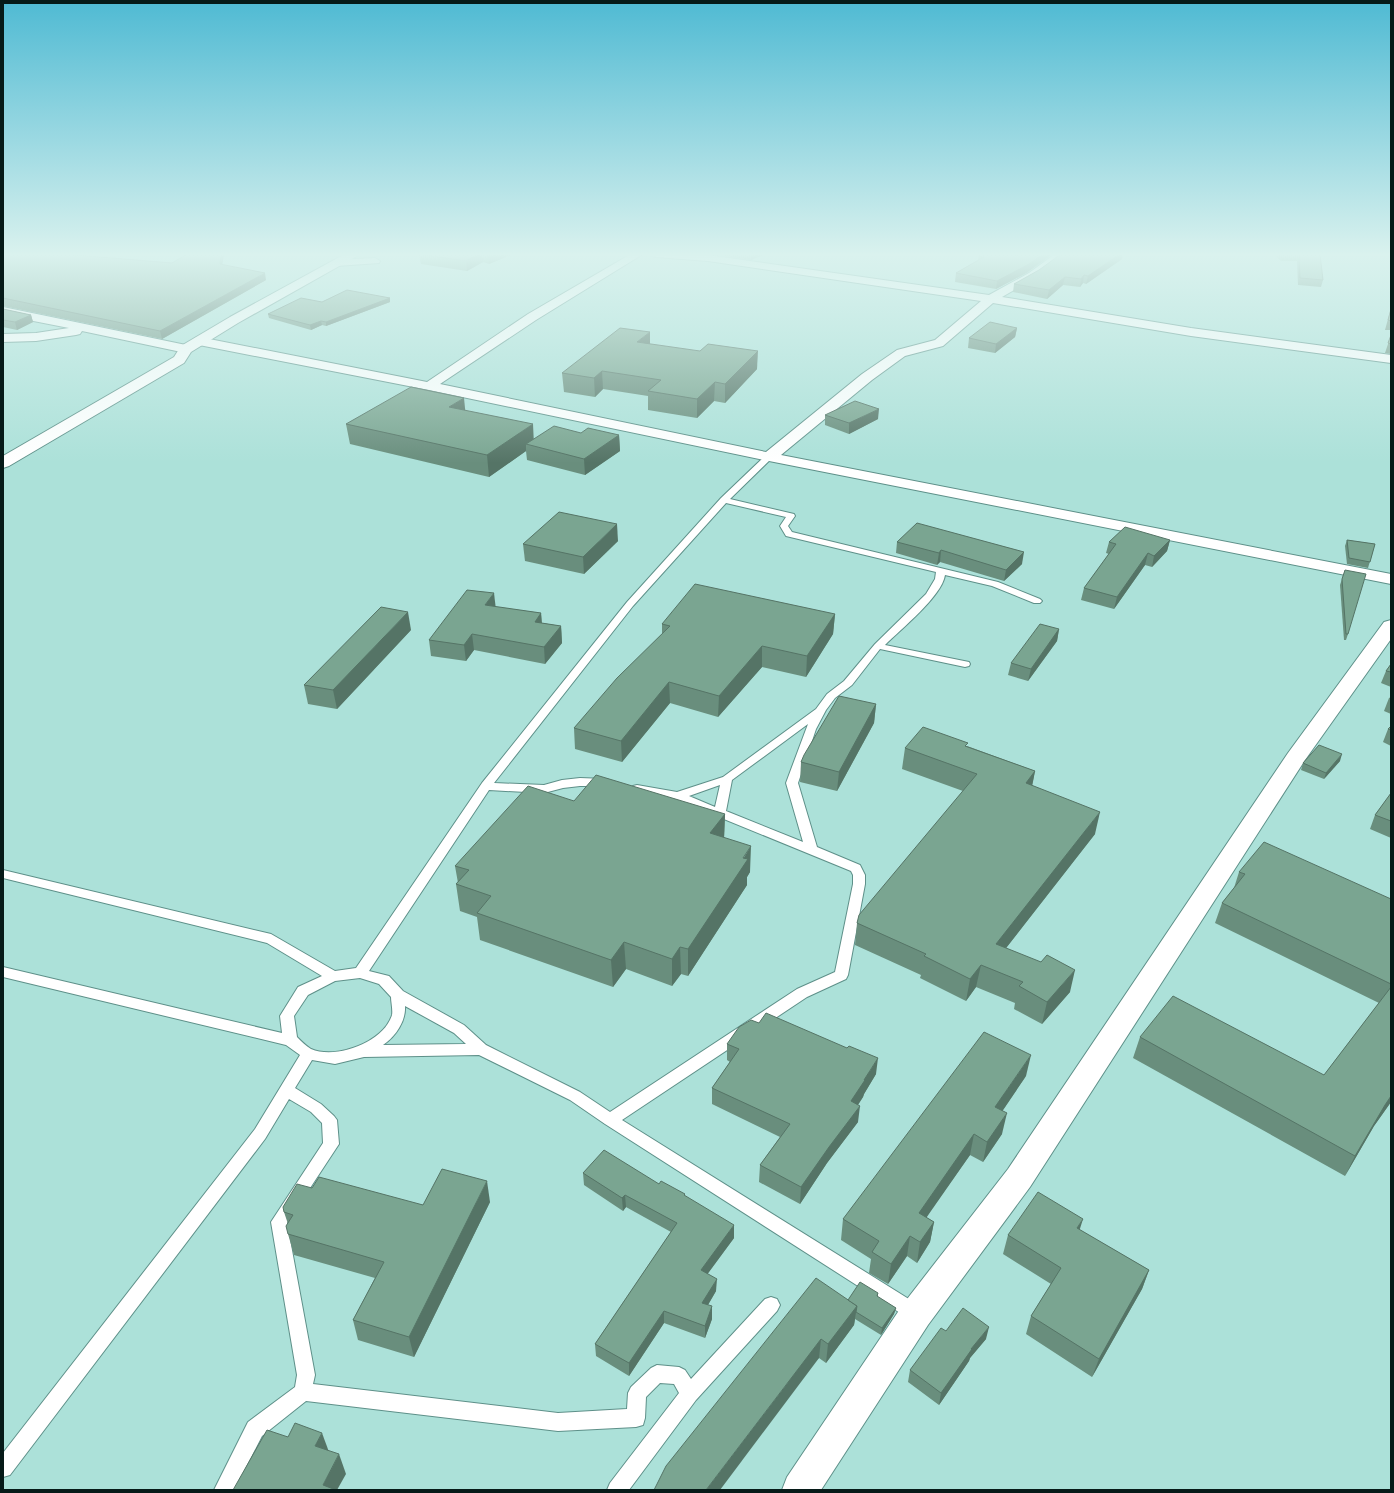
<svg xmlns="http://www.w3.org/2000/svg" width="1394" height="1493" font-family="'Sofia Sans Condensed',sans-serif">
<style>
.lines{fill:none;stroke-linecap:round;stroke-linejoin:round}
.lane-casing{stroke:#5e9089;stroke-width:2}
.street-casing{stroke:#5e9089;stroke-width:2}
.primary-casing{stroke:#5e9089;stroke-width:2}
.lane{fill:#fff;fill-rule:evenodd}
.street{fill:#fff;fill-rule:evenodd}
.primary{fill:#fff;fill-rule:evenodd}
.wall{fill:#698e7d}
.shaded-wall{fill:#557466}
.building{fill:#7aa591;stroke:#557466}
</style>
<rect width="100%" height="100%" fill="#ace1d9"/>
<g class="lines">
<g class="lane-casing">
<path id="lane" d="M766,455H769L773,457L730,499L794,514L795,516L788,526L792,532L998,582L1040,599L1042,601L1040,603H1034L992,586L945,575C942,596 901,629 885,645L969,662L970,664L969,666L965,667L880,649L852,685L835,698L826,710L816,729L798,783L817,847L860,865L865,875V884L848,975L846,979L807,997L622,1120L920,1306L923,1312L920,1318L914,1320L908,1318L605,1124L570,1100L479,1055L364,1057L335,1064L312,1060L295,1088L321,1104L334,1116L337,1120L339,1144L287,1223L315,1375L313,1384L558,1413L627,1409L628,1393L631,1387L651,1368L657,1365L679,1367L685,1370L691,1379L765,1299L771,1297L777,1299L780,1305L777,1311L696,1400L629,1490H607L610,1483L679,1393L674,1384L660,1383L646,1397L645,1418L643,1425L636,1427L558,1431L306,1401L262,1436L234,1490H214L248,1422L295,1387L297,1375L271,1222L323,1143L322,1123L311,1112L289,1099L265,1139L10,1475L3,1477V1453L255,1129L300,1055L286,1045L3,977V967L282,1033L280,1016L298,987L322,976L267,943L3,878V870L271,934L335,971L356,968L482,783L627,602L721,498ZM726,503L786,517L780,526L786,536L936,572L935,579L926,594L875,644L844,681L827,694L816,709L723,777L677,792L637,785L633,786L631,789L633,792L637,793L675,799L851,871L853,875V884L835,972L797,989L610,1112L580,1092L486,1045L464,1025L403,991L389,976L369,971L489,790L544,793L563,788L580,786H609L611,783L609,780L605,779L580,778L562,780L544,785L494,783L633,606ZM808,724L786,783L803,842L726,811L732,780ZM720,785L715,807L689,796ZM360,978L379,984L391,997C391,1002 393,1010 392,1015C384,1042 336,1060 311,1049C306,1046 301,1041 297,1037L294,1016L308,995L335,981ZM405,1006L454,1033L466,1044L383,1045C396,1036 406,1021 405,1006Z"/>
</g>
<g class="street-casing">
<g id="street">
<polygon points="631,254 643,254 536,320 440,384 766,452 862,374 897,350 935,340 981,301 708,261 656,257 652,256 651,254 708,255 989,295 1029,273 1055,254 1067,254 1037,277 1002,297 1191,328 1391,355 1391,363 1191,336 993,303 943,346 905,356 872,380 781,455 1391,574 1391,584 769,461 429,390 199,345 195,344 193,341 195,338 199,337 427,382 528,314"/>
<polygon points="375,258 380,261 379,263 336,266 331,263 336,260"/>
<polygon points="3,307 186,345 190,346 192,349 190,352 186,353 82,331 80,334 76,335 36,341 3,342 3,334 36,333 69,328 3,315"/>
<polygon points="1391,620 1391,639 1305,760 1030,1187 928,1325 821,1490 782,1490 787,1477 904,1303 1008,1169 1288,753 1384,622"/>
</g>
</g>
<g class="primary-casing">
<polygon id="primary" points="345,254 359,254 357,256 238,323 191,352 184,363 9,466 3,468 3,456 174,357 181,346 230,317"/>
</g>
<use href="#lane" class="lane"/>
<use href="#street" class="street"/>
<use href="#primary" class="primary"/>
</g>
<g class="wall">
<polygon points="3,254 74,255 72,254 77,254 76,255 172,263 187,254 224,254 222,265 266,280 162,339 3,306"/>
<polygon points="419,254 513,254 489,264 483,262 467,271 421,264"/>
<polygon points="712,254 766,254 751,260"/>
<polygon points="982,254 1028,272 996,289 955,282 956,273 978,260 979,256"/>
<polygon points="1061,254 1123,254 1122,259 1086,284 1083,283 1080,287 1063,285 1047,299 1013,292 1014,284 1039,270"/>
<polygon points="1274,254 1320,254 1323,280 1321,287 1298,285 1297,261 1281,261"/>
<polygon points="390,298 390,302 326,326 322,325 311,330 269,318 268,314 322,302"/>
<polygon points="1391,308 1391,330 1385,330"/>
<polygon points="3,309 31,315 33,322 17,330 3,327"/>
<polygon points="1017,328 1015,337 995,353 968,348 969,338"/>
<polygon points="1391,335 1391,354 1385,353"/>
<polygon points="650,344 757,369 725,403 714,401 697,418 648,410 648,396 603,389 595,397 564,392 562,373"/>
<polygon points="465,410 534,439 581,433 619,435 620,451 585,475 527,460 526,451 489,477 350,444 346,424"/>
<polygon points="825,415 878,419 849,434 825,425"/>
<polygon points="1170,540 1167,551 1152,567 1145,565 1114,609 1081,600 1084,588 1109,554 1106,553 1109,542"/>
<polygon points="1347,540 1375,544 1368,568 1347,564 1345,546"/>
<polygon points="618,541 584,574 525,561 523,544"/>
<polygon points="897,542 1022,564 1004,581 940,562 937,565 896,553"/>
<polygon points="1345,570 1348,634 1346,640 1344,640 1340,585"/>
<polygon points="496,607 541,613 542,623 561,626 562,643 545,664 474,650 466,661 431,656 429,640"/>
<polygon points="835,614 833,634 806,677 762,667 718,717 670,703 622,762 575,749 574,728 662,634 662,624"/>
<polygon points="1059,629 1057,641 1028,681 1008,675 1011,663"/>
<polygon points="411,630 337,709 308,704 304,685"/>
<polygon points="1391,664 1391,687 1381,683 1386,671"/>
<polygon points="1391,697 1391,714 1384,711 1389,698"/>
<polygon points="876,704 874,723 837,791 800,782 801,762"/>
<polygon points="1391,726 1391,746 1383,742 1388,729"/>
<polygon points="967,746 1035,771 1032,785 1095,834 1006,948 1070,992 1042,1024 1014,1009 1015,1003 976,987 966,1001 920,978 921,975 855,945 857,923 963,791 902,769 905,748"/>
<polygon points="1340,761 1324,779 1301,770 1303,763"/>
<polygon points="1391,792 1391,838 1370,829 1375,815 1390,795"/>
<polygon points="574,801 725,814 724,837 750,872 747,877 747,885 688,976 681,974 672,986 626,969 613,987 480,940 477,917 460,911 456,884 458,883 455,866"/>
<polygon points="1239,872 1391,899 1391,1102 1374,1126 1345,1176 1133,1058 1140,1037 1324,1075 1379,1003 1215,923 1222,903 1234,888"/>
<polygon points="727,1044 876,1074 864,1094 863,1097 858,1105 858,1122 827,1163 800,1204 759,1182 760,1165 780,1137 712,1104 712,1088 730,1062 727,1060"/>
<polygon points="1026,1076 1002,1111 1002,1134 983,1162 970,1155 926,1217 934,1222 930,1242 917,1263 907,1256 888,1284 869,1273 871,1259 841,1240 843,1219"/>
<polygon points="583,1173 659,1184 685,1196 734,1238 707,1274 716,1291 708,1305 712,1319 705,1338 664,1323 629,1376 596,1356 595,1344 671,1232 626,1207 623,1211 584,1185"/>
<polygon points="312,1188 423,1205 490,1202 414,1357 358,1340 353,1320 375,1278 294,1255 288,1234 288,1224 284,1212"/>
<polygon points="1080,1230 1149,1270 1142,1289 1092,1377 1026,1334 1031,1316 1051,1284 1003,1254 1008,1235"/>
<polygon points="878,1293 878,1297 896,1308 894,1314 881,1335 855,1319 854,1325 826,1363 819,1358 654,1490 848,1300"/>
<polygon points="946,1331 986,1339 970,1358 969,1361 939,1405 908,1382 910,1370"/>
</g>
<g class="shaded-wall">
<polygon points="221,254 224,254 221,272 220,264"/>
<polygon points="479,254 482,254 483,262 467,271 466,261"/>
<polygon points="488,254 513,254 489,264"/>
<polygon points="752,254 766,254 751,260"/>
<polygon points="1043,254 1053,254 1028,272 996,289 997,281"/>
<polygon points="1120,254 1123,254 1122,259 1086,284 1088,276"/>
<polygon points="265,273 266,280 162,339 160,331"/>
<polygon points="1084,275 1083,283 1080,287 1081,279"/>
<polygon points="1065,277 1063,285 1047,299 1049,290"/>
<polygon points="390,298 390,302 326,326 326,322"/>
<polygon points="31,315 33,322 17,330 15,322"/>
<polygon points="321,321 322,325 311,330 310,325"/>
<polygon points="1017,328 1015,337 995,353 996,344"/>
<polygon points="650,332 650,350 637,342"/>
<polygon points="758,351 757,369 725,403 725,384"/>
<polygon points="602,371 603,389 595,397 594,378"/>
<polygon points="715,382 714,401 697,418 697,399"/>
<polygon points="464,398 466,418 449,407"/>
<polygon points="879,409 878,419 849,434 849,423"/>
<polygon points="533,424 534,445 526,444 526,451 489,477 487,455"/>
<polygon points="619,435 620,451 585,475 584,459"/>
<polygon points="617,524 618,541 584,574 583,557"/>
<polygon points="1170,540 1167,551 1152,567 1154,556"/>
<polygon points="941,550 940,562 937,565 939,553"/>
<polygon points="1024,552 1022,564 1004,581 1006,570"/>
<polygon points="1148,553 1145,565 1114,609 1117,597"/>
<polygon points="494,593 496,610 485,605"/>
<polygon points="408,612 411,630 337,709 333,690"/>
<polygon points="541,613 542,629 535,622"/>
<polygon points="835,614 833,634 806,677 807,656"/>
<polygon points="561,626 562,643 545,664 544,647"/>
<polygon points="1059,629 1057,641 1028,681 1031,669"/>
<polygon points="472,634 474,650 466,661 464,645"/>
<polygon points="762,646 762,667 718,717 719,696"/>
<polygon points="669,682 670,703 622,762 621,741"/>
<polygon points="876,704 874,723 837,791 839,772"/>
<polygon points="1342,754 1340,761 1324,779 1326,773"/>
<polygon points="1035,771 1031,792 1026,783"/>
<polygon points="1100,812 1095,834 992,966 996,944"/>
<polygon points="725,814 724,840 710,833"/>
<polygon points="751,846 750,872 747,877 747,885 688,976 688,949"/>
<polygon points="624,942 626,969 613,987 611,960"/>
<polygon points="680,947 681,974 672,986 672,959"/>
<polygon points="981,965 976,987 966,1001 970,979"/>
<polygon points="1075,970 1070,992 1042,1024 1047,1002"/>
<polygon points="1031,1055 1026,1076 991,1128 995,1107"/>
<polygon points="878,1058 876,1074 864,1094 863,1097 849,1118 851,1101"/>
<polygon points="1391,1096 1391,1102 1374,1126 1345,1176 1355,1156 1385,1105"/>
<polygon points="860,1106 858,1122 827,1163 800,1204 801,1187 829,1147"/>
<polygon points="1007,1113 1002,1134 983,1162 987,1142"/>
<polygon points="974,1134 970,1155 915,1234 919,1213"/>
<polygon points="487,1181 490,1202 414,1357 409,1337"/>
<polygon points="625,1195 626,1207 623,1211 622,1198"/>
<polygon points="1083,1219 1077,1238 1077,1228"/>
<polygon points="934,1222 930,1242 917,1263 920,1242"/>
<polygon points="734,1225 734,1238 701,1283 701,1270"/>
<polygon points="910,1236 907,1256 888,1284 891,1264"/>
<polygon points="1149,1270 1142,1289 1092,1377 1099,1359"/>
<polygon points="717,1279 716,1291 702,1315 702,1303"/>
<polygon points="712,1306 712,1319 705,1338 705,1326"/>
<polygon points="857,1306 854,1325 826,1363 828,1344"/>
<polygon points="896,1308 894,1314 881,1335 882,1328"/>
<polygon points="664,1311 664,1323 629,1376 629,1363"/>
<polygon points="989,1327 986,1339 970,1358 969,1361 939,1405 941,1393 971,1349"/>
<polygon points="821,1339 819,1358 720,1490 706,1490"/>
<polygon points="322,1433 329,1452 315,1446"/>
<polygon points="339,1454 346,1474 337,1490 325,1490 323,1485"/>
</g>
<g class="building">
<polygon points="3,254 64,254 172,263 187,254 221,254 220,264 265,273 160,331 3,298"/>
<polygon points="419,254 479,254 466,261"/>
<polygon points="982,254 1043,254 1029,264 997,281 956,273 984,257 979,256"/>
<polygon points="1061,254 1120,254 1088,276 1084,275 1081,279 1065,277 1049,290 1014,284 1039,270"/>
<polygon points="1285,254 1320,254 1323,280 1300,278 1299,254"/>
<polygon points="347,290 390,298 326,322 321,321 310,325 268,314 301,298 322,302"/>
<polygon points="3,309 31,315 15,322 3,320"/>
<polygon points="1391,309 1391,321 1388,320"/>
<polygon points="990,322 1017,328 996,344 969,338"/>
<polygon points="620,328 650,332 637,342 700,351 708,344 758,351 725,384 715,382 697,399 648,391 661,380 602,371 594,378 562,373"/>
<polygon points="1391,335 1391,344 1388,343"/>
<polygon points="411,387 464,398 449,407 533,424 487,455 346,424"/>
<polygon points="855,401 879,409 849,423 825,415"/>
<polygon points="554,426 581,433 588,428 619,435 584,459 526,444"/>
<polygon points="559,512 617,524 583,557 523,544"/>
<polygon points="917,523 1024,552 1006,570 941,550 939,553 897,542"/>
<polygon points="1125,527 1170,540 1154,556 1148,553 1117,597 1084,588 1116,544 1109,542"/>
<polygon points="1347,540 1375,544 1370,562 1349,558"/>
<polygon points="1345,570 1366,574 1348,634 1346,634 1342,579"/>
<polygon points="695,584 835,614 807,656 762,646 719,696 669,682 621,741 574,728 617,678 670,626 662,624"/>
<polygon points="467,590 494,593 485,605 541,613 535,622 561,626 544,647 472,634 464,645 429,640"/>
<polygon points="381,607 408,612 333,690 304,685"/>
<polygon points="1040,624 1059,629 1031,669 1011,663"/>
<polygon points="1391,664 1391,672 1386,671"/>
<polygon points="839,696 876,704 839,772 801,762 804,755"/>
<polygon points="1391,726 1391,730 1388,729"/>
<polygon points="923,727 968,743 965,746 1035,771 1026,783 1100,812 996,944 1041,962 1047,955 1075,970 1047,1002 1019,986 1023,982 981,965 970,979 924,956 926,954 857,923 859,915 977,774 905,748"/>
<polygon points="1319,745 1342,754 1326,773 1303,763"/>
<polygon points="596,775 725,814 710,833 751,846 743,858 748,859 688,949 680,947 672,959 624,942 611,960 477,913 491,896 456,884 469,870 455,866 528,786 574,801"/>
<polygon points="1391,793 1391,821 1375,815"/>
<polygon points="1264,842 1391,899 1391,984 1222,903 1245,874 1239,872"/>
<polygon points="1391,987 1391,1096 1385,1105 1355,1156 1140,1037 1173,996 1324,1075"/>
<polygon points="766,1013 847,1048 849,1046 878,1058 864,1080 865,1080 851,1101 860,1106 829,1147 801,1187 760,1165 790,1124 712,1088 739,1049 727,1044 739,1027 751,1020 759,1023"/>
<polygon points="984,1032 1031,1055 995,1107 1007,1113 987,1142 974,1134 919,1213 934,1222 920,1242 910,1236 891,1264 872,1252 879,1241 843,1219"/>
<polygon points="604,1150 659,1184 661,1181 685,1194 684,1195 734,1225 701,1270 717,1279 702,1303 712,1306 705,1326 664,1311 629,1363 595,1344 677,1223 625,1195 622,1198 583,1173"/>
<polygon points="442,1169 487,1181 409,1337 353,1320 384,1262 288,1234 286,1226 293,1215 284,1212 283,1207 297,1184 312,1188 319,1177 423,1205"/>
<polygon points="1038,1192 1083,1219 1077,1228 1149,1270 1099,1359 1031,1316 1061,1268 1008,1235"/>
<polygon points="816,1278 857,1306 828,1344 821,1339 706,1490 654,1490 666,1466"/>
<polygon points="860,1282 878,1293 877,1296 896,1308 882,1328 856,1312 857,1306 848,1300"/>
<polygon points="963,1308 989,1327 971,1349 972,1349 941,1393 910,1370 941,1328 946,1331"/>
<polygon points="295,1423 322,1433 315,1446 339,1454 323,1485 336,1490 233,1490 267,1430 288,1437"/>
</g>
<linearGradient id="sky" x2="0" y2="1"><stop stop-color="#4fbad3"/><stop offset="0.55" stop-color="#daf2ee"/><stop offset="1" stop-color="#daf2ee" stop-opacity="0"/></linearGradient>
<rect width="1394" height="463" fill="url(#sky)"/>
<rect width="1394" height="1493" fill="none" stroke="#061a18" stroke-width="8"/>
</svg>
